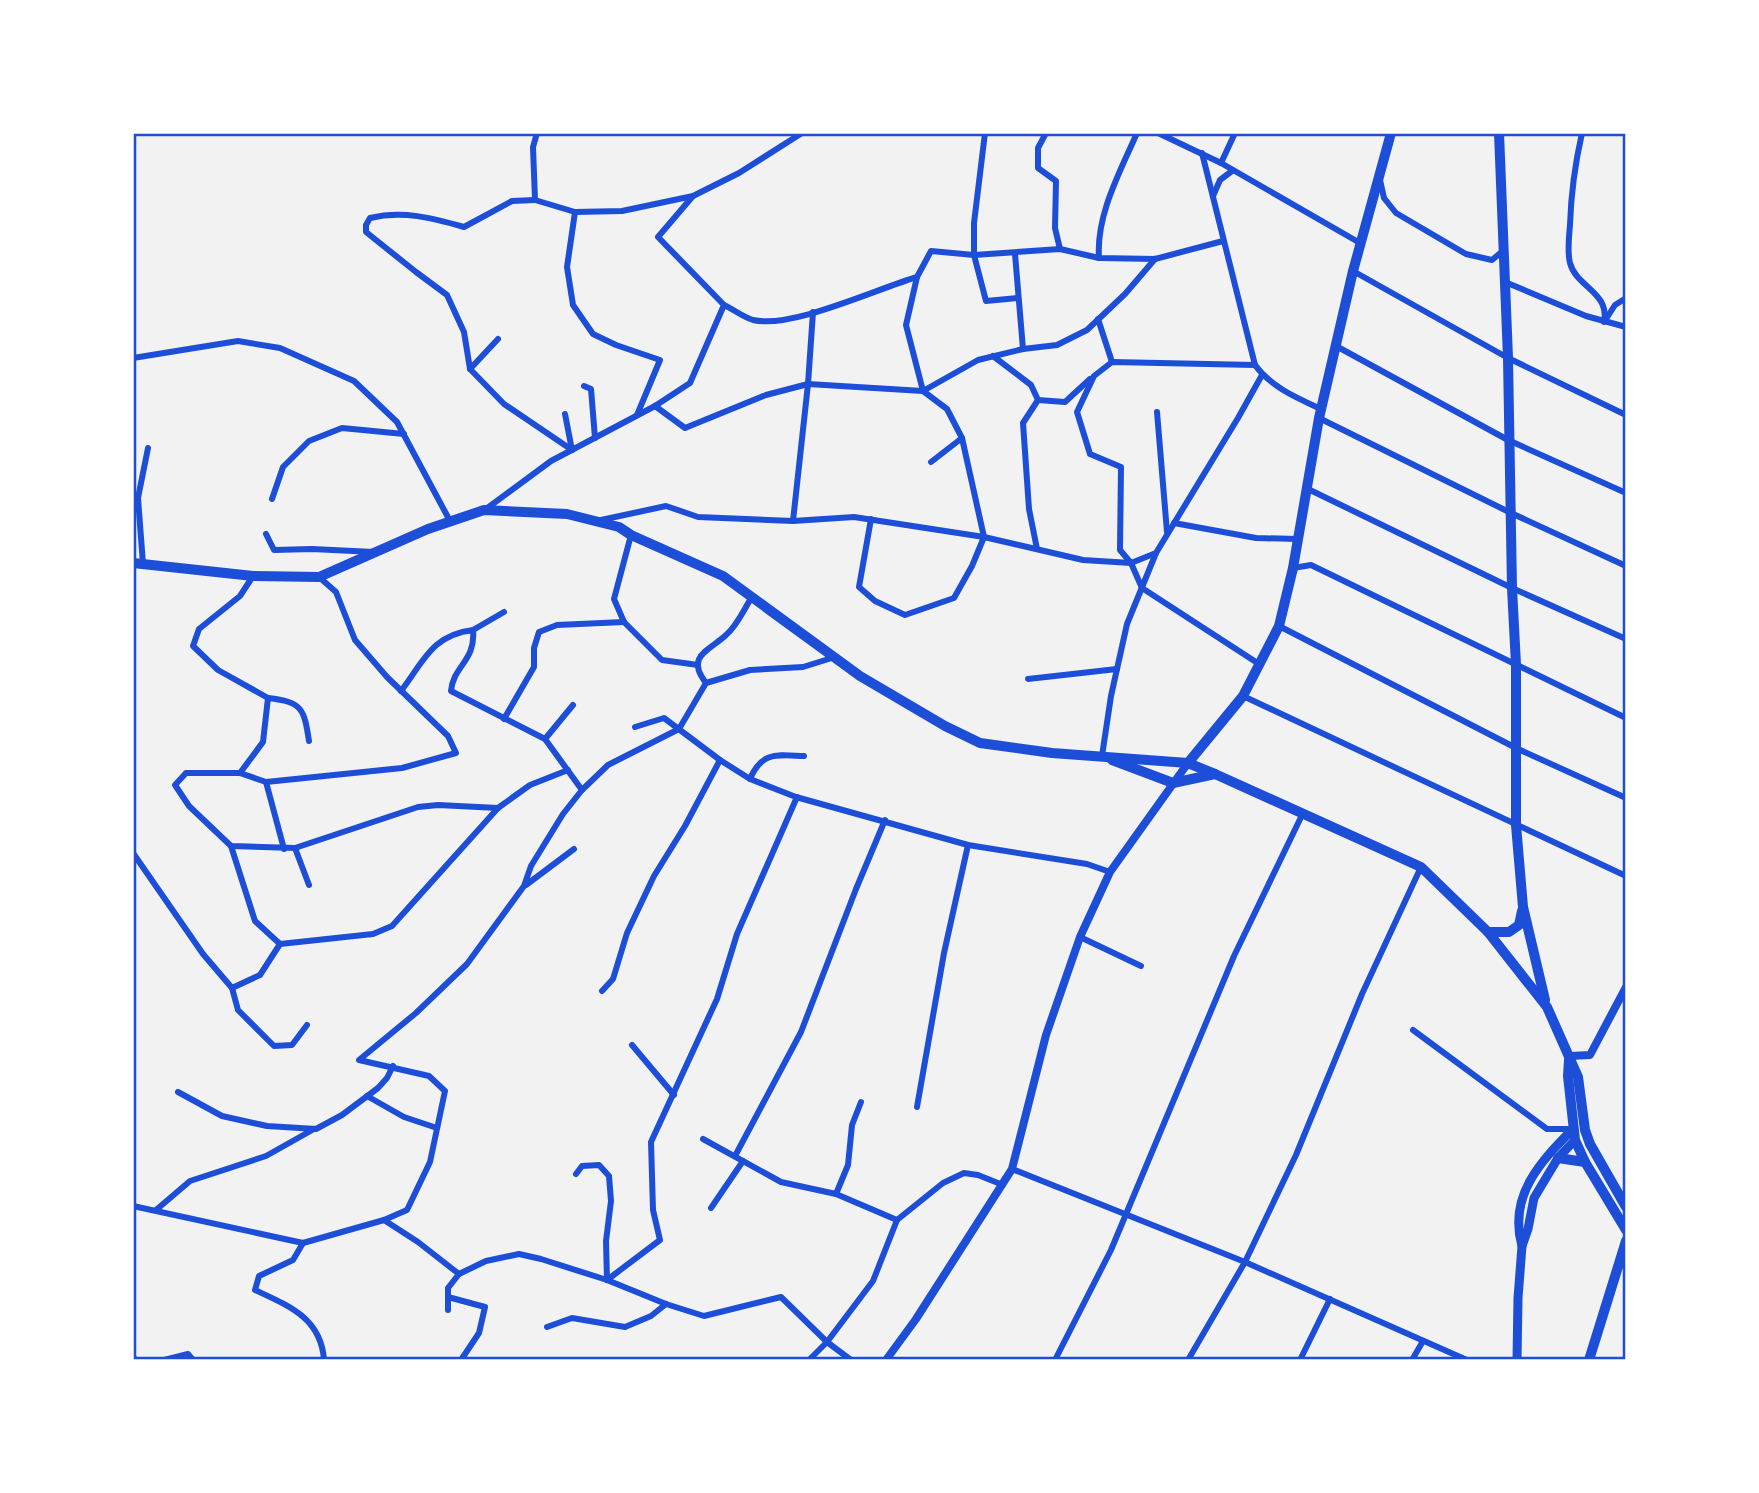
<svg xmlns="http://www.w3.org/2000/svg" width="1759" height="1493" font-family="'Titillium Web',sans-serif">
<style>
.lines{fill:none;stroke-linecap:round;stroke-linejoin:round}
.minor{stroke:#1d4ed8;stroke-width:6}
.tertiary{stroke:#1d4ed8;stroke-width:8}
.secondary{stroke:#1d4ed8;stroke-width:9}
.primary{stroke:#1d4ed8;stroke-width:10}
.motorway{stroke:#1d4ed8;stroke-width:10}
.neatline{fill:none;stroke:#1d4ed8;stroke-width:2.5}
</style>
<rect width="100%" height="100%" fill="#f2f2f2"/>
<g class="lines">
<g class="minor">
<polyline points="537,133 533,147 535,200 575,212 567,267 573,305 593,334 616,345 660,360 637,415"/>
<polyline points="985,133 974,223 974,255 986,301 1018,298"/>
<polyline points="1046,133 1038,148 1038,168 1056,181 1055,228 1060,249"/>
<polyline points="1158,133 1221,163 1360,243"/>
<path d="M1582,133C1575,164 1571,193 1570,225C1569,238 1567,251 1570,263C1576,287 1610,292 1604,322"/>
<path d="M1202,153L1255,365C1271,387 1297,398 1321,409"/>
<polyline points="1221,163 1235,133"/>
<polyline points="1380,180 1384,198 1396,213 1466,254 1492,260 1504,250"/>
<polyline points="1213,196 1220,180 1232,171"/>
<path d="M535,200L512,201L464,227C432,218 403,210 370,218L366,225V232L416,272L447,295L464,332L470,369L504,404L572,450"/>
<polyline points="575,212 622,211 693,196"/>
<polyline points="1015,254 1023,349"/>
<path d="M1099,258C1096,215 1120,172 1137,133"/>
<polyline points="1353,271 1508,358 1626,415"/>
<polyline points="1505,282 1586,316 1626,327"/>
<path d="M724,305C733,309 743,317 753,320C792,329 876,289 917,277L931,251L974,255L1060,249L1099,258L1155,259L1223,241"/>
<polyline points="1098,319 1112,362"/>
<polyline points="1606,319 1615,305 1626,298"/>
<polyline points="1336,346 1508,440 1626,493"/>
<polyline points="993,356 1031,385 1038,400 1023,423 1029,509 1037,549"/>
<polyline points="133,358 238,341 280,348 354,381 397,422 450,521"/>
<polyline points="1255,365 1112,362 1094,376 1077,412 1090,454 1121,467 1120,550 1131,563 1142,588 1259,664"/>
<polyline points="470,369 498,339"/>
<polyline points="584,386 591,389 595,438"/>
<polyline points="1038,400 1065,402 1090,379"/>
<polyline points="655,406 685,428 766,395 808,384 923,391 978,360 1023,349 1057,345 1087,330 1125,294 1155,259"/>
<polyline points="1157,412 1167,532"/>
<polyline points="565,414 572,450"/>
<polyline points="1319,418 1511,513 1626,566"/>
<polyline points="931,462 962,438"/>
<polyline points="1308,489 1512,588 1626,639"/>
<polyline points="272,499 283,467 309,441 342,428 404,434"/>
<polyline points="486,509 551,461 655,406 690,383 724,305 658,237 693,196 739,173 802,133"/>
<polyline points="871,519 859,587 875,601 905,615 954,598 972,566 984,537 962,438 947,409 923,391 906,325 917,277"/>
<polyline points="601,520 666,506 698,517 793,521 854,517 984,537 1083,560 1131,563 1156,553 1238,418 1262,375"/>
<polyline points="793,521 808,384 813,312"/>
<polyline points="1174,523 1256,538 1297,539"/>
<polyline points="266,534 274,550 312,549 374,552"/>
<polyline points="631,535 614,599 624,622 662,660 698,665"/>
<polyline points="143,564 138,498 148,448"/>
<polyline points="1293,568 1311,565 1626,718"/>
<polyline points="319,577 336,592 355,640 387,677 448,736 456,753 402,768 266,782 240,773 186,773 175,785 189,806 231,846 295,848 418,807 438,805 498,808"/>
<polyline points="1279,626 1518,749 1626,798"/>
<polyline points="473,630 504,612"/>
<polyline points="1028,679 1117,669"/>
<path d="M706,683C685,656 709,651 726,635C737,626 744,609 752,597"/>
<path d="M401,691C424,661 432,635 473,630C476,661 453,666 451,691L545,739L582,790"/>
<polyline points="1243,696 1626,876"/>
<path d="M268,698C302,702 304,708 309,741"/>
<polyline points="504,719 534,667 534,648 539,632 557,625 624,622"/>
<polyline points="635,727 664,718 720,760 750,779 796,797 968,845 1087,864 1110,872"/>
<polyline points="545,739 573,705"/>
<polyline points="1102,756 1111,696 1127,624 1156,553"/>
<polyline points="240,773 263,742 268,698 218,670 193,646 199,629 240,596 253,576"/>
<path d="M750,779C762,751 777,755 804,756"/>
<polyline points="266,782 284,849"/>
<polyline points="231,846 255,921 280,944 373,934 392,926 498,808 530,785 568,770"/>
<polyline points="295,848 309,885"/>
<polyline points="133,853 203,954 232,988 260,975 280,944"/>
<polyline points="526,885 574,849"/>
<polyline points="1080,937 1141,966"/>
<polyline points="232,988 238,1010 274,1046 292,1045 307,1025"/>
<polyline points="602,991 613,979 627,933 654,876 685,826 720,760"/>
<polyline points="1413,1030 1547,1129 1573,1129"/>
<polyline points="632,1045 674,1095"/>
<polyline points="178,1092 222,1116 267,1126 316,1129 342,1115 378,1088 387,1078 393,1066"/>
<polyline points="367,1096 404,1117 437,1128"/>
<polyline points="917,1107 944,953 968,845"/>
<polyline points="703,1139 781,1182 836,1194 897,1220"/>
<polyline points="735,1156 801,1032 856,889 885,820"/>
<polyline points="1012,1169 1245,1262 1467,1360"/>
<polyline points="576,1174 582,1166 599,1165 609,1176 611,1201 606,1241 607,1280"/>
<polyline points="836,1194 848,1165 852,1125 861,1102"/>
<polyline points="133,1206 303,1243 384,1220 407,1210 430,1162 445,1091 429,1076 359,1060 416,1013 467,964 524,886 531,866 563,814 582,790 608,765 679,729 706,683 750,670 803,667 835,657"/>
<polyline points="711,1208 743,1161"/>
<polyline points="156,1210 190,1181 266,1156 314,1129"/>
<polyline points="384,1220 418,1242 459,1274 486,1261 519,1254 541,1259 607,1280 666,1304 704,1316 781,1297 827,1342 851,1360"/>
<path d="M303,1243L293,1260L259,1276L255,1290C289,1306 321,1318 324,1360"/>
<polyline points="607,1280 660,1240 653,1210 651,1142 717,999 737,934 797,797"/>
<polyline points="448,1297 485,1307 479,1333 461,1360"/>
<polyline points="448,1310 448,1288 459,1274"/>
<polyline points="547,1327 572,1318 625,1327 651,1316 666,1304"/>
<polyline points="133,1357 136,1360"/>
<polyline points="164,1360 188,1354 193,1360"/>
<polyline points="809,1360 827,1342 873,1281 897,1220 943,1183 964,1173 978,1175 1003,1185"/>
<polyline points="1055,1360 1111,1250 1234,956 1303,813"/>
<polyline points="1188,1360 1245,1262 1296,1155 1362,994 1421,867"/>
<polyline points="1300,1360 1330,1299"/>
<polyline points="1412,1360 1423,1341"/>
</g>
<g class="tertiary">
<polyline points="1570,1056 1590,1055 1626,987"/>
<polyline points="886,1360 916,1319 1012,1169 1046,1035 1080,937 1110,872 1188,763"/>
</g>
<g class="secondary">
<path d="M1522,1246C1508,1196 1540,1162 1573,1129"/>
<polyline points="1517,1360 1518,1298 1522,1246 1528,1229 1534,1198 1558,1158 1575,1140"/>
</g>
<g class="primary">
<polyline points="1499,133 1508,358 1512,588 1516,665 1516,825 1523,907 1545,1000"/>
<polyline points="133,563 253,576 319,577 428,529 484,510 567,514 619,527 631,535 723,576 860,676 945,726 980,743 1052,753 1188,763 1215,774 1421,867 1488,932 1547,1007 1578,1077 1585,1130 1590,1144 1626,1207"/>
<polyline points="1112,760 1173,783 1215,774"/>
<polyline points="1188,763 1243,696 1279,626 1293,568 1319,418 1353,271 1391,133"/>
<polyline points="1488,932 1509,932 1519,925 1522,911"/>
<polyline points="1569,1060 1568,1076 1575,1140 1585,1162 1626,1230"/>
<polyline points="1558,1158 1585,1162"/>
</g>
<polyline class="motorway" points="1589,1360 1626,1241"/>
</g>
<rect width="1759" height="1493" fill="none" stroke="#ffffff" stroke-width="270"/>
<rect x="135" y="135" width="1489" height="1223" class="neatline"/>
</svg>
